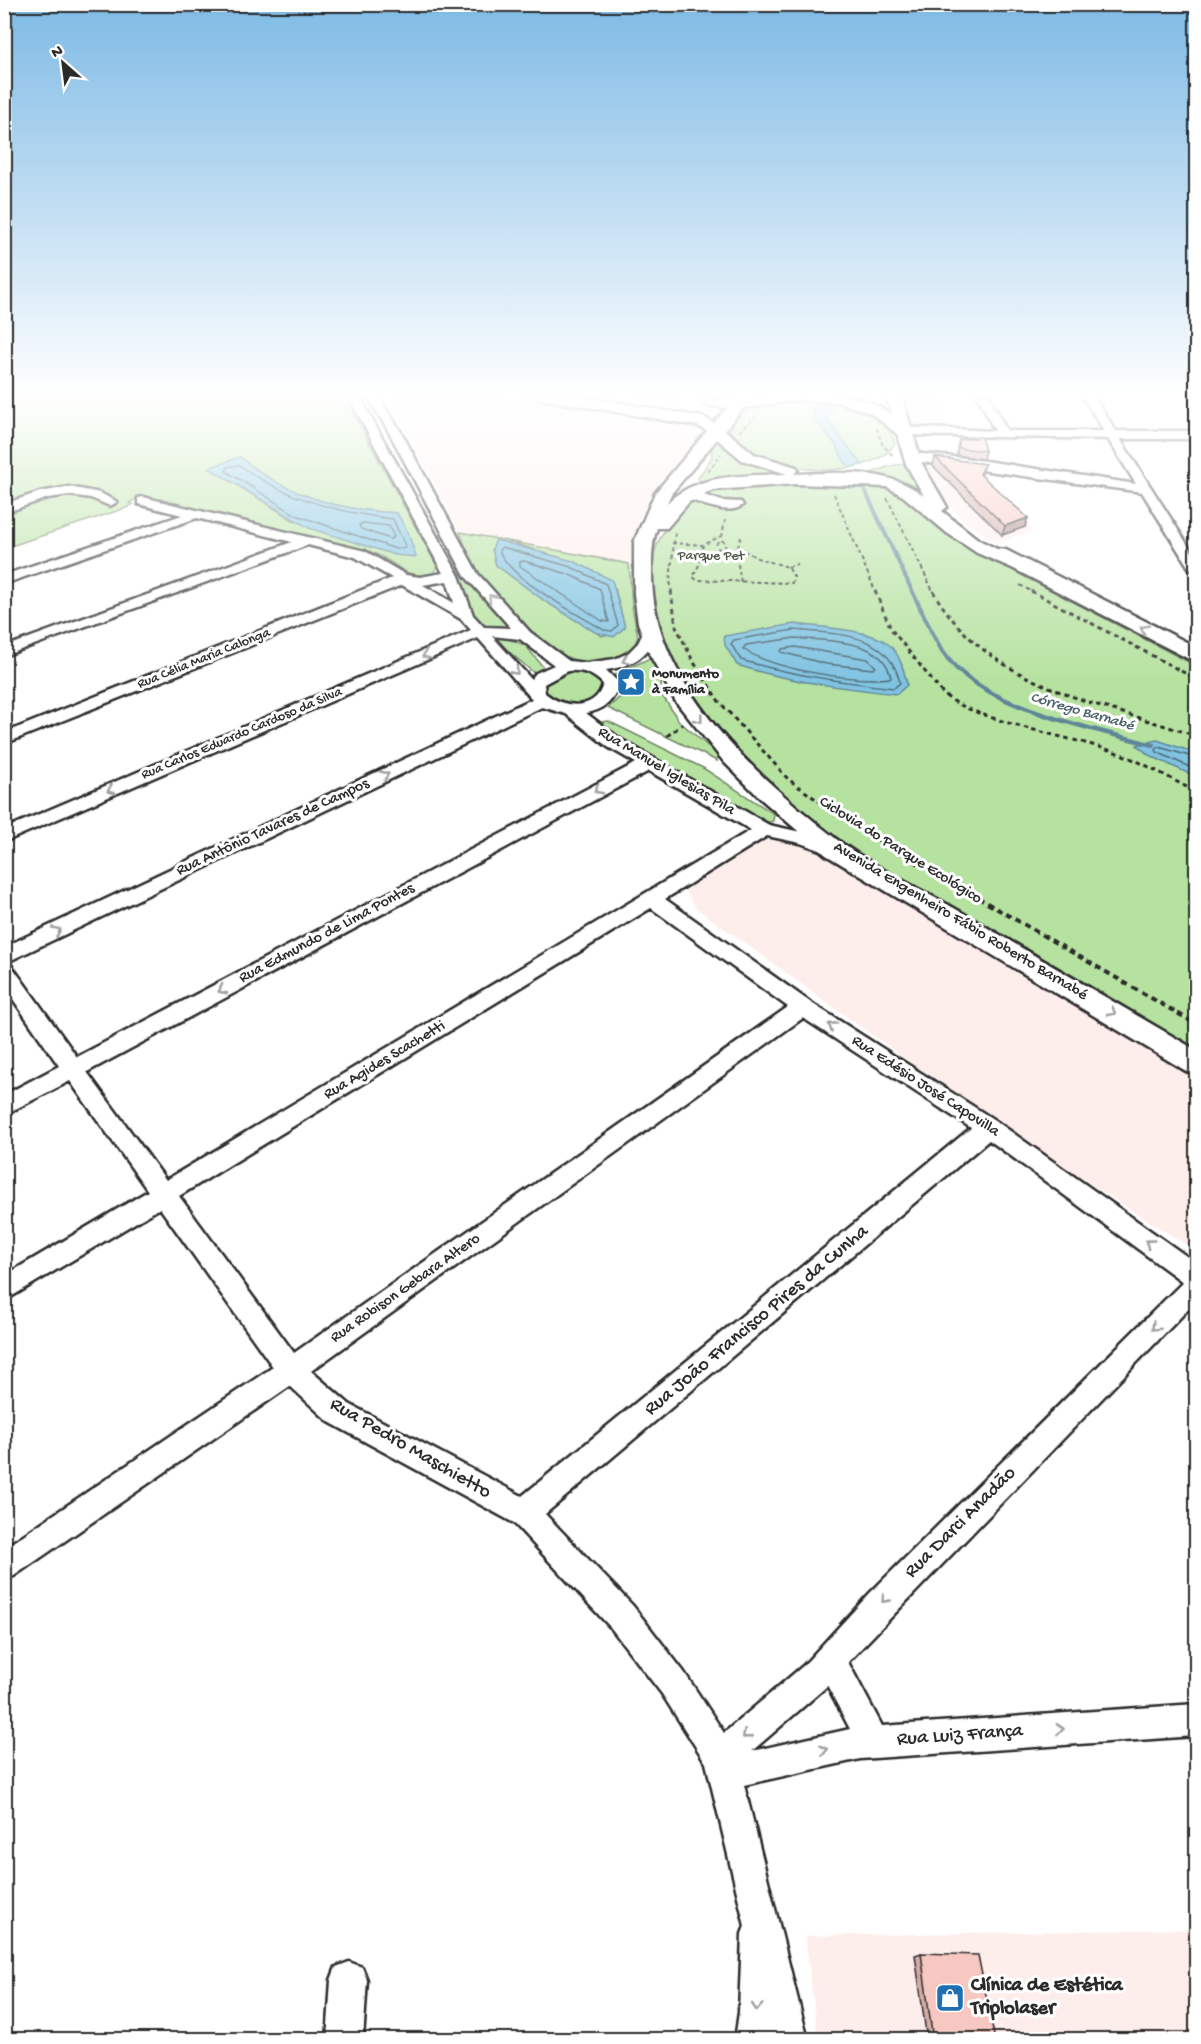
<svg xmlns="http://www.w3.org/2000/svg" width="1201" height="2044" font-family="'Gochi Hand',sans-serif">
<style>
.built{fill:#fdeeec}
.green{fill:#b6e2a0;stroke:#708666;stroke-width:1.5;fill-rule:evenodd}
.water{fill:#80c3e1;stroke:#5e8698;stroke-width:1.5}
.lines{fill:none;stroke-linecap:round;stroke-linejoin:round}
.shore{stroke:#4d6874;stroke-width:1.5}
.stream-far1{stroke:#5e8698;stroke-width:4}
.stream{stroke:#5e8698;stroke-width:4.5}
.minor-casing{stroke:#2b2b2b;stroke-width:5}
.major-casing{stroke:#2b2b2b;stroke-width:5}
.path-far2{stroke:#2b2b2b;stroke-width:2;stroke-dasharray:4 3;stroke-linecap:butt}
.path-far1{stroke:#2b2b2b;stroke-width:3;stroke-dasharray:4.5 4;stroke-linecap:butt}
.path{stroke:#2b2b2b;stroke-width:4;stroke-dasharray:6 4.5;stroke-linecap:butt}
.minor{fill:#fff;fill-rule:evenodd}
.major{fill:#fff;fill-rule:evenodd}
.wall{fill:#d4aba6;stroke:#2b2b2b;stroke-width:1.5}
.shaded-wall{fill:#ad8b87;stroke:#2b2b2b;stroke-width:1.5}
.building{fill:#f7c7c1;stroke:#2b2b2b;stroke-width:1.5}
.oneway{stroke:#a0a0a0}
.labels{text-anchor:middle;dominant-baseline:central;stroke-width:6;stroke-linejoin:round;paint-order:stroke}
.far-park-label{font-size:14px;fill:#4e5948;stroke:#fff}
.far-street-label{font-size:14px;fill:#2b2b2b;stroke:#fff}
.far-poi-label{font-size:14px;font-weight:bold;fill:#2b2b2b;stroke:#fff;text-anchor:start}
.far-water-label{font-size:15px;font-style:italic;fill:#49606b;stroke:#fff}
.street-label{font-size:16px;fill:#2b2b2b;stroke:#fff}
.near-street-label{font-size:20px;fill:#2b2b2b;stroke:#fff}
.near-poi-label{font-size:20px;font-weight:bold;fill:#2b2b2b;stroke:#fff;text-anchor:start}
</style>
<rect width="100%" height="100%" fill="#fff"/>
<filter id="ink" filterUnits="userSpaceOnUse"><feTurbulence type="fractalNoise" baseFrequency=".0167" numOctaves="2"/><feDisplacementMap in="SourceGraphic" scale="12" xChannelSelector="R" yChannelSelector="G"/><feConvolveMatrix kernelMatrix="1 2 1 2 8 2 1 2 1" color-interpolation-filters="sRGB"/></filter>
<g filter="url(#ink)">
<g class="built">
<polygon points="483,394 528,399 681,422 699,427 701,434 638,520 629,564 460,532 388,395"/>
<polygon points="609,394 714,394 676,403"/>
<polygon points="938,394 953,430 912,429 902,395"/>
<polygon points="937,463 986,471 987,489 1034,531 996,543 964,521 941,496 928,478 925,465"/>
<polygon points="773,835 813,845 1196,1079 1196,1251 994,1123 696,908 685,891"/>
<polygon points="1196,1929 1196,2039 818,2039 805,1936"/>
</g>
<g class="green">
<path d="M5,394H333L352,412L437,566L433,574C406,579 402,567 380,556C371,551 358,549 348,546L139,497L129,503L133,504L129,507L5,548ZM240,457C287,496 338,510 397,513L395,555L293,520L209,468Z"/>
<path d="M824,399L869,409L885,420L895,443C870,485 750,475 730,431C743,395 794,400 824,399Z"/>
<path d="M718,438C725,446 732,454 742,459C773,477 836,481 871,473C884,469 892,463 906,465L919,494L896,482L716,480L701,483L698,478L712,457L711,444Z"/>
<path d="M796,482L891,487L993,560L1196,666V1055C1124,1012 1051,968 979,925C843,845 666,750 652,574C651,556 658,539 668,525C674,517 681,505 689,499C712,481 766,484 796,482Z"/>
<path d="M460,532L629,564L632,607L638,636L634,646C615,660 592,667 569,658C545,649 494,596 479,574C471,560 465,547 460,532ZM511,542L534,550L615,588L625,627L602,636L546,602L496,565L492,549Z"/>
<polygon points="448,555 451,555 475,590 511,629 486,628 473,617"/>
<polygon points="500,636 525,645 544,668 534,673 493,638"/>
<polygon points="650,658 662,681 660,692 679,721 717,754 717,761 608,708 620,697 622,690 612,676"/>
<path d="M568,671C582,671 598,672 604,688C584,712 577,708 548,699L543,688C546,678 558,674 568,671Z"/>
<polygon points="608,721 703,768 774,814 773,821 763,824 753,820 597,723"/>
</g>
<g class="water">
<path d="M810,399C822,399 826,400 832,411L827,420L862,464L848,468L835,444L815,419Z"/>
<path d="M240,457C287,496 338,510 397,513L408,532L416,557L395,555L309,528L209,468Z"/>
<polygon points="496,540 573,561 612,580 625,627 614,637 595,632 546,602 496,565 492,549"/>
<path d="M794,624C818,627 868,629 887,643C900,653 904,670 907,685L897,694C843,688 789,682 737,665L725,645L724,636Z"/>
<polygon points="1157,740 1196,753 1196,777 1149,755 1137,745"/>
</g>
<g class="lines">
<g class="shore">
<path d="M239,465C286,499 336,512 393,519L406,548L396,549L296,515L226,471L228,467Z"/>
<polygon points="363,523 389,526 394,537 390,539 361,529 359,525"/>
<path d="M502,547L571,567L606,584L618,625L612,631L604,630C577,614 508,578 499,550Z"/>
<polygon points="524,561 568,574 600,589 609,622 602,621 520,566 520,562"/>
<path d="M794,630C837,634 889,632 900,683L894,688C842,682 791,675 741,660L731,644L734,640Z"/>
<path d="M795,638C827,642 884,637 891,678C853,682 774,670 743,649L746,645Z"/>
<polygon points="795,647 868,659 876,667 873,669 826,664 781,652 782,649"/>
<polyline points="1196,758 1159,747 1156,749 1157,752 1196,770"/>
</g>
<polyline class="stream-far1" points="864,488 913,593"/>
<path class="stream" d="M912,591C922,611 931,633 943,652C979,708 1092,728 1153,745"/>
<g class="minor-casing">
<g id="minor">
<path d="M347,394H358L459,576L473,615L484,627L511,628L465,576L389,432L366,394H377L401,432L478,574L530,632L569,661L586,663L615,659L628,653L638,643L645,629H655L658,632C648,657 632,666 606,670L619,683C614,702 604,710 586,713L620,739L769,825L810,834L840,845L843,849L834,855L800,843L767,836L665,899L810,1002L996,1121L1196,1263V1301L848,1662L882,1726L1196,1704V1736L860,1759L744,1785L808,2040H735L739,2012L742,1934L745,1926L706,1763L662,1694L611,1628L514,1523L329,1422L290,1386L14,1576L4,1580V1548L273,1367L160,1208L4,1301V1276L148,1191L70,1081L4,1115V1095L59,1066L4,986V947L532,699L478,638L4,842V829L471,630L461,619L402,585L4,744V733L392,578L355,557L308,545L4,656V647L292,542L197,518L4,584V575L182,515L138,504V498L143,497L365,551L406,575L420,577L443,573ZM447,581L454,603L423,585ZM492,636L520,639L554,665L536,673L531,679ZM568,671C582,670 592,673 603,684C596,711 564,709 545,693L544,684ZM542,707L566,714L608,747L636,763L77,1057L11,965L5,963ZM649,771L751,830L166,1180L87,1072ZM651,908L788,1007L294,1353L179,1196ZM803,1018L971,1128L522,1496L349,1404L311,1371ZM989,1140L1183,1282L870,1593L804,1665L724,1733L684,1672L633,1606L545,1514ZM827,1685L850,1729L752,1751L826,1687Z"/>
<polygon points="976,394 988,394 1007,431 1104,431 1081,394 1092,394 1116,431 1196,431 1196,439 1120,439 1196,558 1196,572 1189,568 1142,492 907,460 905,457 911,453 965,458 1136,484 1108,439 902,435 896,431 902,427 995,431"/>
<polygon points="69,487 100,493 117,502 110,506 91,498 69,495 48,498 4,513 4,504 40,492"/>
<path d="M688,490L722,501L741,502L743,505C728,517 699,502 683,497L681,494Z"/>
<polygon points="349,1962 362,1967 367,1980 363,2040 327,2040 331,1980 336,1967"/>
</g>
</g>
<g class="major-casing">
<path id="major" d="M529,394H566L703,417L714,423L727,408L704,405L702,402L704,399H735L739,394H754L751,398C796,392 855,386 892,415L886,394H901L922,464L947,507L942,511L979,540L997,549L1006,550L1196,647V661L1189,659L1012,568L977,553L947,533L903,496L887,487L795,484L714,490L689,502L667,528H657C651,545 652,560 652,577C653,687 760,779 840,842C872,866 918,888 954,908C1035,956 1116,1003 1196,1050V1074L1186,1071L826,855L762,800L724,762L676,702L650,655L638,623L634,594V542L655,493L707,431L698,426L536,398ZM798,400L838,402L871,413L897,434L906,464L924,496C888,467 838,473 794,474L798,470L796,467L754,454L725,430L743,408ZM717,439L742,460L787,474C746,476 698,473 667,503L671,494Z"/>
</g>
<g class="path-far2">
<polyline points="877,428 882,444 894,457"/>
<polyline points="739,432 755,416"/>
<polyline points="708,472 721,454"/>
<polyline points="834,494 876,593"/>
<polyline points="887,498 934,593"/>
<polyline points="722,537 725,520"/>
<polyline points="741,537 736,554 741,582"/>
<circle cx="721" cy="545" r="4.5"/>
<polyline points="672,543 703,545"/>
<polyline points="702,554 726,556 747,552 757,558 788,567 794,577 792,583 697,580 693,577 699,565 703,545 723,535"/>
<polyline points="788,567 797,564"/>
<polyline points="1020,585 1034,593"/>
<polyline points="672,593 670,581 675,533"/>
</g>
<g class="path-far1">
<polyline points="671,591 676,626 693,661 718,700 788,779 846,821 881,841"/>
<path d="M875,591L891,629L943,694C978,722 1064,735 1109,750C1140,760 1167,777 1196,792"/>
<path d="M933,591C988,688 1099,702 1196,736"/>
<polyline points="1031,591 1196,679"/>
<polyline points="667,736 683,724"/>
</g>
<polyline class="path" points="878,840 1196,1024"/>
<use href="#minor" class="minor"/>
<use href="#major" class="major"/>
</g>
<g class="wall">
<polygon points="637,394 679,394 676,400"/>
<polygon points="959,440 985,451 983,459 957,455 957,448"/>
<polygon points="935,457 985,464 981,476 1025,527 1002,535 933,466"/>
<polygon points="921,1953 995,2040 927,2040 915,1955"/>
</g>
<polygon class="shaded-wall" points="1028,518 1025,527 1002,535 1005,526"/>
<g class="building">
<polygon points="981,437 985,451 959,448 959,440"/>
<polygon points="935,457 985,464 980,474 1028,518 1005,526"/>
<polygon points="921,1953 978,1955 995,2040 933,2040"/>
</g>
<defs><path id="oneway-chevron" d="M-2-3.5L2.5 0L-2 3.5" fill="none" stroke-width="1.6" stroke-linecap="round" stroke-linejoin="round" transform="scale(1.5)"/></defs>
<g class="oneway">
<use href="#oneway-chevron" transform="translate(492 598) rotate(-132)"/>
<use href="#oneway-chevron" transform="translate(1144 629) rotate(-153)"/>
<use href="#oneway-chevron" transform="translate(426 655) rotate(157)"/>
<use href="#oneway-chevron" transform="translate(626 660) rotate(157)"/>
<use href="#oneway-chevron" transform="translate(515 671) rotate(48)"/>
<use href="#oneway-chevron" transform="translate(699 719) rotate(51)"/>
<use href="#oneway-chevron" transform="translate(385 775) rotate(-25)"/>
<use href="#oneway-chevron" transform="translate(111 790) rotate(157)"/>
<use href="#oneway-chevron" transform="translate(598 790) rotate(152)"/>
<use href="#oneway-chevron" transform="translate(57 931) rotate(-25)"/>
<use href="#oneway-chevron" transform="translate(222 990) rotate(152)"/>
<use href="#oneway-chevron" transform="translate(1112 1012) rotate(31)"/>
<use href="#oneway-chevron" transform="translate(832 1026) rotate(-147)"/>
<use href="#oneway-chevron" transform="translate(1149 1243) rotate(-144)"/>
<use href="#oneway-chevron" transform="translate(1155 1327) rotate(135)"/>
<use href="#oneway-chevron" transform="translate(885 1599) rotate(134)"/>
<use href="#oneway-chevron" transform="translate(1060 1729) rotate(-4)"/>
<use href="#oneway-chevron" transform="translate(746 1735) rotate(139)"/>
<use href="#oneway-chevron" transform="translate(824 1750) rotate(-12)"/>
<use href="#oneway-chevron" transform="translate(757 2007) rotate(93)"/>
</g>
</g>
<linearGradient id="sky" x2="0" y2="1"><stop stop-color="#7ebae5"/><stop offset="0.58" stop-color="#fff"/><stop offset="1" stop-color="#fff" stop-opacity="0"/></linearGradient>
<rect width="1201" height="681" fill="url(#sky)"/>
<defs>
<g id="sight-square" transform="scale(1.5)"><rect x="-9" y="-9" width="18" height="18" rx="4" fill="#1f6fb2" stroke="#fff"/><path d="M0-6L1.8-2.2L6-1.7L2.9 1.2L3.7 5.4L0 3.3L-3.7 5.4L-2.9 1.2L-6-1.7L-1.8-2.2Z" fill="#fff"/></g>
<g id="shop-square" transform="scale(1.5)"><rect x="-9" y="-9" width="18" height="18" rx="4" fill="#1f6fb2" stroke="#fff"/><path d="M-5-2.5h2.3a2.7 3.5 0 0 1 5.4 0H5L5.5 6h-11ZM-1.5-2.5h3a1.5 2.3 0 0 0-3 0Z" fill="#fff"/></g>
</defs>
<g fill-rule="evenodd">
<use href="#sight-square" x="631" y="682"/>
<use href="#shop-square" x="950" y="1998"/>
</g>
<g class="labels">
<g class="far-park-label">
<text x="711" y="556">Parque Pet</text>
</g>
<g class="far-street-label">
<text transform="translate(204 659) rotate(-22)">Rua Célia Maria Calonga</text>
<text transform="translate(242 734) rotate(-23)">Rua Carlos Eduardo Cardoso da Silva</text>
</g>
<g class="far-poi-label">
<text x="652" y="674">Monumento<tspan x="652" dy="16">à Família</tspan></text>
</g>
<g class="far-water-label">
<text transform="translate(1082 712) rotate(16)">Córrego Barnabé</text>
</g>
<g class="street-label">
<text transform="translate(666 772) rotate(31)">Rua Manuel Iglesias Pila</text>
<text transform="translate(273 828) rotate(-25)">Rua Antônio Tavares de Campos</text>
<text transform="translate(900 851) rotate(32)">Ciclovia do Parque Ecológico</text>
<text transform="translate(960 922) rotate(31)">Avenida Engenheiro Fábio Roberto Barnabé</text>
<text transform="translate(327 934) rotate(-28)">Rua Edmundo de Lima Pontes</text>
<text transform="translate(385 1061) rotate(-31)">Rua Agides Scachetti</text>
<text transform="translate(925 1087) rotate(33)">Rua Edésio José Capovilla</text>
<text transform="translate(406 1289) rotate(-35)">Rua Robison Gebara Altero</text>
</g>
<g class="near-street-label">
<text transform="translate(757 1321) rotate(-40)">Rua João Francisco Pires da Cunha</text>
<text transform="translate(410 1449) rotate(30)">Rua Pedro Maschietto</text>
<text transform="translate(961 1523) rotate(-45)">Rua Darci Anadão</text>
<text transform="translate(960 1736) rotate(-4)">Rua Luiz França</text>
</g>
<g class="near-poi-label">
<text x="971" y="1986">Clínica de Estética<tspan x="971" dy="23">Triplolaser</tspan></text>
</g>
</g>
<rect width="1201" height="2044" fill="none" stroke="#fff" stroke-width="24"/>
<rect x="12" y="12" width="1177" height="2020" fill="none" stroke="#2b2b2b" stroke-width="2" filter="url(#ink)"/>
<g transform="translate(63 63) rotate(332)" stroke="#ffffff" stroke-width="4.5" paint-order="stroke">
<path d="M0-4.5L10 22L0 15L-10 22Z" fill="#2b2b2b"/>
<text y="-9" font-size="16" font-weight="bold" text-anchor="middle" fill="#2b2b2b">N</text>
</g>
</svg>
